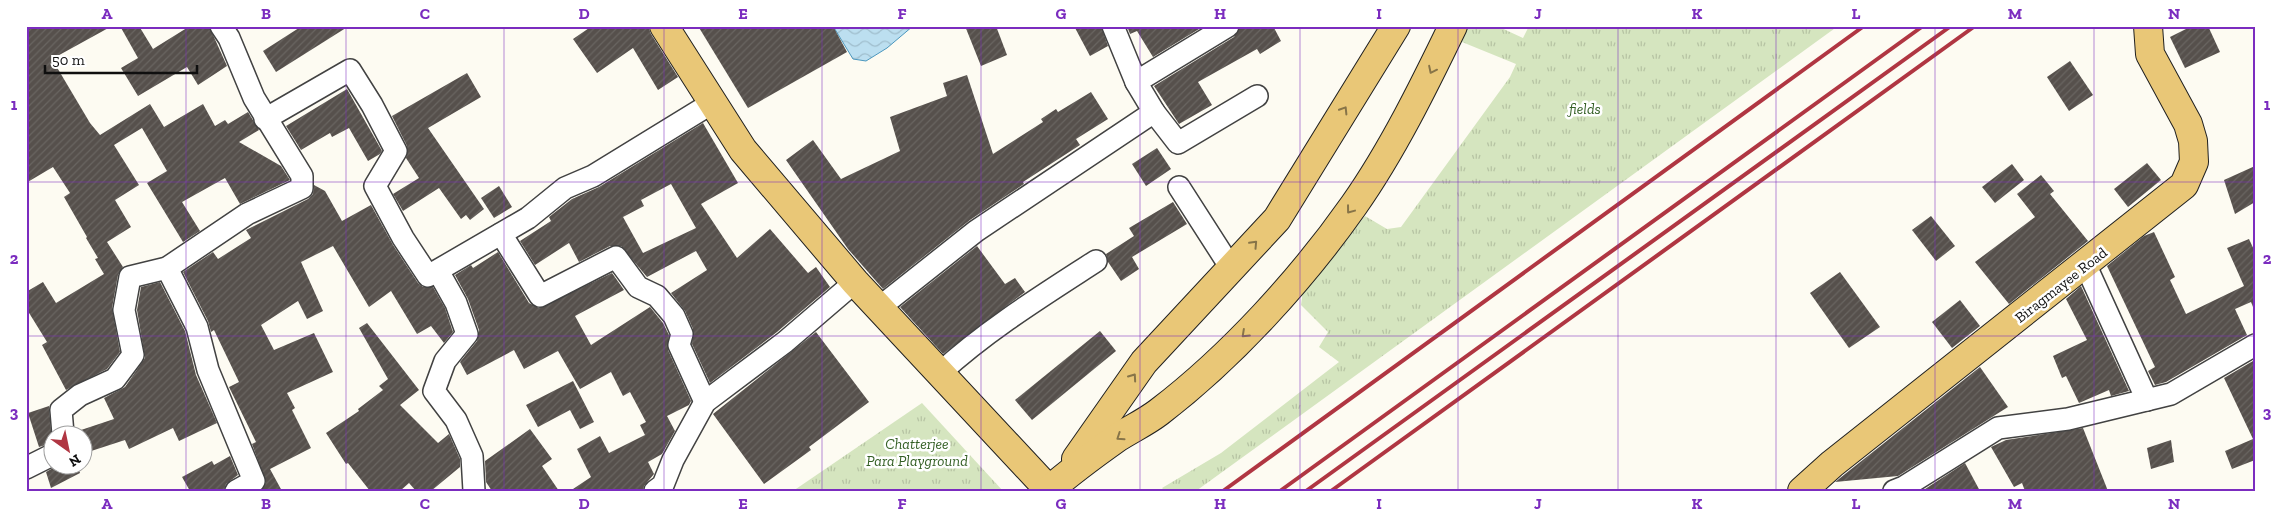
<svg xmlns="http://www.w3.org/2000/svg" width="2281" height="517" font-family="'Zilla Slab',serif">
<style>
.park{fill:url(#park-tufts)}
.water{fill:url(#water-waves);stroke:#4b97be}
.building{fill:url(#building-hatch);fill-rule:evenodd}
.lines{fill:none;stroke-linecap:round;stroke-linejoin:round}
.minor-casing{stroke:#424242;stroke-width:24}
.major-casing{stroke:#202020;stroke-width:30}
.minor{stroke:#fff;stroke-width:21}
.major{stroke:#e9c777;stroke-width:28}
.rail{stroke:#b03642;stroke-width:4}
.oneway{stroke:#877448}
.grid{fill:none;stroke:#7b2cbf;stroke-width:1;stroke-opacity:0.55}
.labels{text-anchor:middle;dominant-baseline:central;stroke-width:5;stroke-linejoin:round;paint-order:stroke}
.park-label{font-size:15px;font-style:italic;fill:#356026;stroke:#fff}
.street-label{font-size:15px;fill:#0f0f0f;stroke:#fff}
.neatline{fill:none;stroke:#7b2cbf;stroke-width:2}
.grid-label{font-size:16px;text-anchor:middle;font-weight:bold;fill:#7b2cbf}
</style>
<defs>
<pattern id="park-tufts" width="24" height="20" patternUnits="userSpaceOnUse" patternTransform="scale(1.25)"><rect width="24" height="20" fill="#d5e5bf"/><path d="M3 7l-1-3M5 7V3M7 7l1-3M15 17l-1-3M17 17v-4M19 17l1-3" fill="none" stroke="#b6c3a3"/></pattern>
<pattern id="water-waves" width="16" height="10" patternUnits="userSpaceOnUse" patternTransform="scale(1.25)"><rect width="16" height="10" fill="#bcdff0"/><path d="M0 5q4-4 8 0t8 0" fill="none" stroke="#a0becd"/></pattern>
<pattern id="building-hatch" width="6" height="6" patternUnits="userSpaceOnUse" patternTransform="scale(1.25)"><rect width="6" height="6" fill="#56504c"/><path d="M-1 1l2-2M0 6l6-6M5 7l2-2" fill="none" stroke="#696561"/></pattern>
</defs>
<rect width="100%" height="100%" fill="#fdfbf2"/>
<g class="park">
<polygon points="1467,26 1497,26 1523,38 1529,26 1838,26 1196,491 1165,491 1162,488 1221,453 1339,362 1319,347 1328,332 1301,305 1303,290 1365,216 1387,229 1401,227 1510,77 1516,64 1462,42"/>
<polygon points="922,403 1003,491 793,491"/>
</g>
<polygon class="water" points="833,26 913,26 887,48 866,61 853,59"/>
<g class="building">
<polygon points="26,26 112,26 52,59 90,123 100,135 150,104 164,127 203,104 215,126 225,120 228,124 248,112 259,130 239,142 281,166 290,180 240,204 225,178 182,202 200,231 183,242 147,183 167,171 142,128 114,145 139,185 115,200 131,227 107,242 123,267 118,275 112,308 120,352 107,369 66,390 42,345 47,342 26,308 26,292 43,282 56,303 104,274 95,259 98,258 86,238 87,237 64,197 70,193 53,167 26,183"/>
<polygon points="120,26 139,26 153,49 190,26 209,26 227,66 198,85 187,67 138,96 121,68 138,58"/>
<polygon points="302,26 349,26 276,72 263,51"/>
<polygon points="592,26 648,26 651,34 678,77 658,90 633,48 597,73 573,39"/>
<polygon points="698,26 833,26 847,52 748,108"/>
<polygon points="965,26 996,26 1007,55 981,66"/>
<polygon points="1074,26 1101,26 1108,46 1090,56"/>
<polygon points="1127,26 1204,26 1153,57 1137,31 1130,34"/>
<polygon points="1240,26 1273,26 1281,41 1260,54 1257,49 1198,82 1212,105 1179,124 1154,86 1234,37"/>
<polygon points="2192,26 2208,26 2220,52 2185,68 2170,37"/>
<polygon points="2070,61 2093,95 2069,111 2047,77"/>
<polygon points="467,73 481,97 428,128 484,209 470,220 466,215 461,219 439,188 403,211 393,194 419,178 406,158 407,146 392,116"/>
<polygon points="967,75 993,154 1043,122 1041,119 1056,109 1058,112 1091,92 1108,119 1076,139 1080,145 1023,182 1024,184 970,220 883,289 848,249 786,160 813,140 841,179 900,151 890,117 947,96 943,83"/>
<polygon points="347,89 382,151 380,154 368,161 349,128 332,137 330,133 301,150 286,126"/>
<path d="M703,123L738,183L701,204L737,258L770,229L808,273L816,267L830,287L777,332L710,383L692,344L693,329L685,311L671,293L707,270L696,251L647,277L621,246H610L579,262L569,243L535,265L520,241L551,221L549,217L572,199L599,187ZM671,184L696,228L643,253L623,217L644,206L641,200Z"/>
<polygon points="1157,148 1171,169 1146,186 1132,164"/>
<polygon points="2147,163 2161,180 2128,207 2114,189"/>
<polygon points="2012,164 2024,180 1995,203 1982,187"/>
<polygon points="2255,166 2255,202 2235,214 2224,180"/>
<polygon points="2041,175 2054,191 2050,194 2088,241 2009,304 1975,262 2035,217 2017,194"/>
<polygon points="314,185 325,191 342,221 371,205 393,245 418,283 423,287 433,287 445,308 453,332 444,343 431,326 417,334 391,291 369,307 333,246 301,262 323,311 307,319 298,301 261,325 274,350 314,333 333,372 287,393 295,408 292,410 311,448 270,469 282,491 261,491 266,482 252,444 256,442 229,387 239,382 214,330 211,332 208,321 183,272 213,252 218,259 251,238 246,230 308,199 313,194"/>
<polygon points="499,186 512,207 494,218 481,198"/>
<polygon points="1173,202 1187,224 1132,257 1139,269 1121,281 1108,262 1106,254 1134,236 1129,228"/>
<polygon points="1931,216 1955,246 1936,261 1912,230"/>
<polygon points="2154,232 2175,277 2170,280 2186,314 2244,286 2227,248 2249,239 2255,252 2255,312 2251,302 2235,309 2247,335 2166,382 2155,385 2148,371 2155,367 2107,266 2144,236"/>
<polygon points="977,246 1005,284 1015,278 1025,292 943,354 900,307"/>
<polygon points="498,252 529,303 539,308 612,273 624,290 575,316 591,345 650,307 663,323 669,335 668,350 691,401 689,405 667,416 675,431 662,454 648,462 654,474 644,486 643,491 570,491 591,477 577,449 600,436 609,453 645,435 640,425 646,422 630,392 623,396 611,372 580,389 558,351 524,369 514,350 467,375 460,362 477,341 479,330 468,299 455,275 471,265 473,268"/>
<polygon points="1840,272 1880,327 1849,348 1810,293"/>
<polygon points="160,282 185,331 196,375 217,423 179,441 173,428 129,449 125,440 82,454 82,434 75,434 75,432 114,419 104,398 125,387 145,358 137,310 141,287"/>
<polygon points="2081,286 2129,391 2111,396 2109,390 2079,403 2066,376 2062,378 2053,356 2087,340 2066,299"/>
<polygon points="1960,300 1980,326 1952,348 1932,322"/>
<polygon points="367,323 419,390 400,405 438,443 449,434 460,459 460,467 431,491 416,491 409,483 400,491 370,491 348,463 346,464 326,433 359,411 358,409 383,390 379,386 388,379 359,328"/>
<polygon points="1100,331 1116,351 1032,420 1015,400"/>
<polygon points="816,332 869,402 809,447 811,450 764,484 713,414"/>
<polygon points="2253,361 2255,366 2255,460 2232,469 2225,451 2253,439 2224,378"/>
<polygon points="1980,367 2008,407 1898,476 1835,482"/>
<polygon points="573,381 594,422 580,429 570,410 538,427 526,405"/>
<polygon points="49,406 52,443 39,447 28,413"/>
<polygon points="2083,428 2108,491 2025,491 2022,483 2014,487 1991,447 2006,440"/>
<polygon points="530,429 552,459 542,466 559,491 492,491 486,482 485,461"/>
<polygon points="2171,440 2174,462 2151,469 2147,448"/>
<polygon points="230,456 238,475 226,484 224,491 190,491 182,477 212,461 214,465"/>
<polygon points="1965,463 1980,491 1922,491"/>
<polygon points="60,464 77,464 80,473 51,488 46,472"/>
</g>
<g class="lines">
<g class="minor-casing">
<g id="minor">
<polyline points="1113,26 1136,82"/>
<polyline points="1154,112 1136,82 1228,26"/>
<polyline points="265,119 350,70 372,105 396,151 375,186 403,238 428,276 528,218 565,188 593,176 712,103"/>
<polyline points="1179,187 1231,268"/>
<polyline points="501,234 540,296 616,257 638,287 657,296 674,316 682,334 679,345 705,402"/>
<polyline points="2086,266 2147,400"/>
<polyline points="167,268 197,327 208,370 254,481 236,491"/>
<polyline points="438,271 456,303 467,334 445,361 434,391 456,420 472,456 474,491"/>
<polyline points="880,307 976,231 1154,112 1178,143 1257,96"/>
<path d="M940,373C987,330 1042,296 1096,261"/>
<polyline points="63,434 61,410 80,395 115,379 133,355 124,310 130,277 167,268 247,214 302,188 302,176 254,98 229,38 221,26"/>
<polyline points="26,468 52,455"/>
<polyline points="655,491 663,485 673,460 705,402 785,342 855,282"/>
<polyline points="1894,491 1904,487 1998,428 2068,419 2171,394 2255,345"/>
</g>
</g>
<g class="major-casing">
<g id="major">
<polyline points="664,26 743,150 855,282 1050,491"/>
<polyline points="1076,459 1144,362 1277,219 1396,26"/>
<path d="M1048,491C1070,472 1093,455 1117,438C1131,429 1146,422 1159,412C1231,357 1302,279 1354,205C1392,151 1424,86 1453,26"/>
<polyline points="1802,491 1832,464 2184,185 2194,162 2193,141 2188,124 2150,54 2148,26"/>
</g>
</g>
<use href="#minor" class="minor"/>
<use href="#major" class="major"/>
<g class="rail">
<polyline points="1223,491 1864,26"/>
<polyline points="1280,491 1923,26"/>
<polyline points="1306,491 1951,26"/>
<polyline points="1331,491 1975,26"/>
</g>
</g>
<defs><path id="oneway-chevron" d="M-2-3.5L2.5 0L-2 3.5" fill="none" stroke-width="1.6" stroke-linecap="round" stroke-linejoin="round" transform="scale(1.25)"/></defs>
<g class="oneway">
<use href="#oneway-chevron" transform="translate(1432 70) rotate(116)"/>
<use href="#oneway-chevron" transform="translate(1344 110) rotate(-58)"/>
<use href="#oneway-chevron" transform="translate(1350 210) rotate(127)"/>
<use href="#oneway-chevron" transform="translate(1254 244) rotate(-47)"/>
<use href="#oneway-chevron" transform="translate(1245 334) rotate(137)"/>
<use href="#oneway-chevron" transform="translate(1133 377) rotate(-55)"/>
<use href="#oneway-chevron" transform="translate(1120 437) rotate(146)"/>
</g>
<path class="grid" d="M186,26V491M346,26V491M504,26V491M664,26V491M822,26V491M981,26V491M1140,26V491M1300,26V491M1458,26V491M1618,26V491M1776,26V491M1935,26V491M2094,26V491M26,182H2255M26,336H2255"/>
<g class="labels">
<g class="park-label">
<text x="1585" y="109">fields</text>
<text x="917" y="444">Chatterjee<tspan x="917" dy="17">Para Playground</tspan></text>
</g>
<g class="street-label">
<text transform="translate(2061 285) rotate(-38)">Biragmayee Road</text>
</g>
</g>
<rect width="2281" height="517" fill="none" stroke="#ffffff" stroke-width="55"/>
<g transform="translate(68 450) rotate(147)"><circle r="24" fill="#ffffff" stroke="#9f9f9f"/>
<path d="M0-4L9 19L0 12L-9 19Z" fill="#b03642"/>
<text y="-8" font-size="14" font-weight="bold" text-anchor="middle" fill="#0f0f0f">N</text>
</g>
<path d="M45 65v8h152v-8" fill="none" stroke="#0f0f0f" stroke-width="2.5"/>
<text x="52" y="65" font-size="15" fill="#0f0f0f" stroke="#ffffff" stroke-width="4" paint-order="stroke">50 m</text>
<rect x="28" y="28" width="2226" height="462" class="neatline"/>
<g class="grid-label">
<text x="107" y="19">A</text>
<text x="266" y="19">B</text>
<text x="425" y="19">C</text>
<text x="584" y="19">D</text>
<text x="743" y="19">E</text>
<text x="902" y="19">F</text>
<text x="1061" y="19">G</text>
<text x="1220" y="19">H</text>
<text x="1379" y="19">I</text>
<text x="1538" y="19">J</text>
<text x="1697" y="19">K</text>
<text x="1856" y="19">L</text>
<text x="2015" y="19">M</text>
<text x="2174" y="19">N</text>
<text x="14" y="110">1</text>
<text x="2267" y="110">1</text>
<text x="14" y="264">2</text>
<text x="2267" y="264">2</text>
<text x="14" y="418">3</text>
<text x="2267" y="418">3</text>
<text x="107" y="509">A</text>
<text x="266" y="509">B</text>
<text x="425" y="509">C</text>
<text x="584" y="509">D</text>
<text x="743" y="509">E</text>
<text x="902" y="509">F</text>
<text x="1061" y="509">G</text>
<text x="1220" y="509">H</text>
<text x="1379" y="509">I</text>
<text x="1538" y="509">J</text>
<text x="1697" y="509">K</text>
<text x="1856" y="509">L</text>
<text x="2015" y="509">M</text>
<text x="2174" y="509">N</text>
</g>
</svg>
